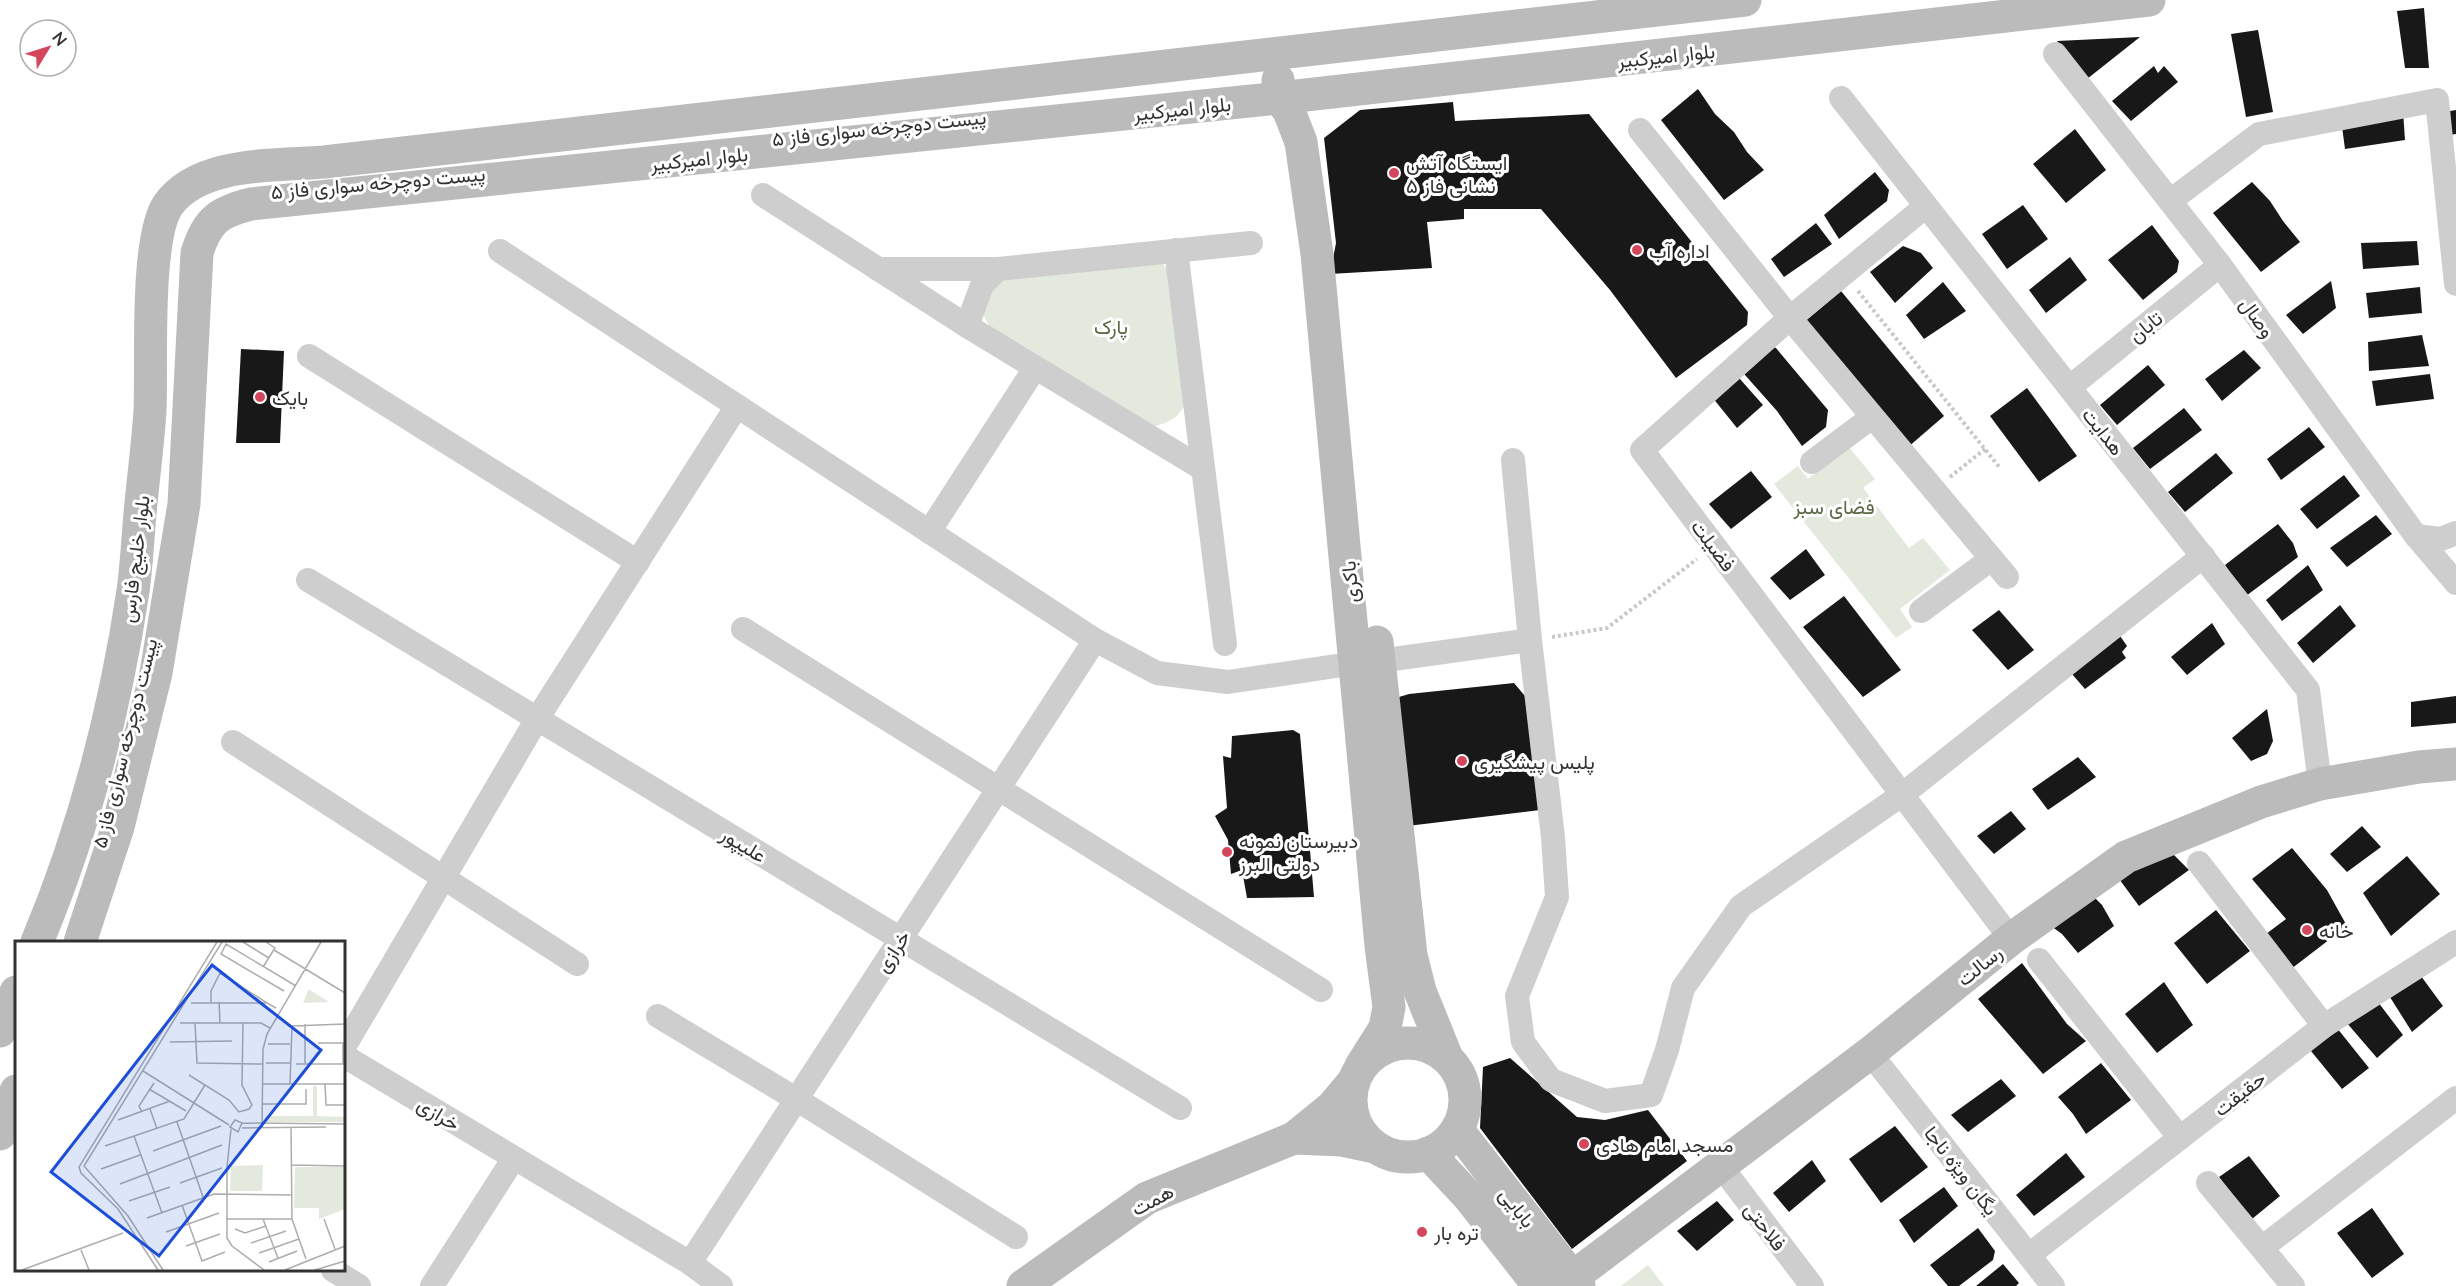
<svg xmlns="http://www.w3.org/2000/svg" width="2456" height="1286" font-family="Lato,Vazirmatn,sans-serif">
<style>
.green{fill:#e4e9dd}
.building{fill:#181818}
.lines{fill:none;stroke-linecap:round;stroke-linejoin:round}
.path{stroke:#c8c8c8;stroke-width:4;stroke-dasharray:3 3;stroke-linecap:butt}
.street{stroke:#cecece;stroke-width:24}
.secondary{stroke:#bbb;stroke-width:33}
.poi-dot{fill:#d4465b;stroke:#fff;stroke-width:2}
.labels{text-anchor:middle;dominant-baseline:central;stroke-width:6;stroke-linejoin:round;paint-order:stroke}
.street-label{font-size:20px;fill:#313131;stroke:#fff}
.poi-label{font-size:20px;fill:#313131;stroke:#fff;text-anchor:start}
.park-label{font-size:20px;fill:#576842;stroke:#fff}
.inset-road{fill:none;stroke:#adadad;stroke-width:1.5}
.view{fill:#1d4ed8;fill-opacity:0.15;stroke:#1d4ed8;stroke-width:3}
.inset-edge{fill:none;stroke:#313131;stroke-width:3}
</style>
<rect width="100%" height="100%" fill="#fff"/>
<g class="green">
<path d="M1151,259L1163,264L1170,274L1186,401C1180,418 1169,422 1153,427L990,327L982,313L987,280Z"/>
<polygon points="1849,447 1875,479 1863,488 1909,548 1923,538 1950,570 1900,609 1912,627 1896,638 1774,484 1798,466 1808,479"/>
<polygon points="1648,1265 1664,1286 1621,1286"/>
</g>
<g class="building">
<polygon points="2424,8 2429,68 2405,68 2397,11"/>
<polygon points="2258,30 2273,112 2246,117 2231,34"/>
<polygon points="2140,37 2087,79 2057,41"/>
<polygon points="2154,66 2158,73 2164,66 2178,82 2131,121 2112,101"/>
<polygon points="1698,89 1715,114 1734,132 1747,152 1764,170 1724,200 1661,120"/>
<polygon points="1453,102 1455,121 1589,114 1748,312 1747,325 1676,378 1610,290 1541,209 1464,209 1464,219 1427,222 1432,268 1330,274 1336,243 1324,138 1360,110"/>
<polygon points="2456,110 2456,134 2450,135 2450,111"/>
<polygon points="2403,111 2405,140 2345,149 2341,119"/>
<polygon points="2075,129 2106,170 2066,203 2033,164"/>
<polygon points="1875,172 1889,190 1887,201 1839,239 1824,215"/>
<polygon points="2252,182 2270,201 2283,221 2300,242 2261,272 2213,213"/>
<polygon points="2023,205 2048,239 2007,269 1982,234"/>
<polygon points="1816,223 1832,244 1784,277 1771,259"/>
<polygon points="2152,225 2179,261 2177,272 2143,300 2108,260"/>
<polygon points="2417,241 2419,265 2363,269 2361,243"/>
<polygon points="1903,246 1921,253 1933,268 1895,303 1870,272"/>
<polygon points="2070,257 2087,280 2046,313 2029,290"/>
<polygon points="2331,281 2336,308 2303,334 2286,315"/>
<polygon points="1943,282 1966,311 1924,339 1906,315"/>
<polygon points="2420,287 2422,313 2369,318 2366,293"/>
<polygon points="1841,291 1944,416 1907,448 1803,323"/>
<polygon points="2422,335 2429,366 2369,371 2368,342"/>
<polygon points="1762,343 1776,348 1828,410 1826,427 1802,446 1777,411 1737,366"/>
<polygon points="241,349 284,351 280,443 236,443"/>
<polygon points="2244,350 2261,368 2222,401 2205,379"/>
<polygon points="2148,365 2165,385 2117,425 2100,405"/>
<polygon points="1732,370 1763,405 1737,428 1708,392"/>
<polygon points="2430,374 2434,399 2376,406 2372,381"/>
<polygon points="2027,388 2077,456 2039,482 1990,416"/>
<polygon points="2184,408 2202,430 2150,469 2133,448"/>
<polygon points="2309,427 2325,447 2281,480 2267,459"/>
<polygon points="2216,453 2233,473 2185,512 2168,492"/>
<polygon points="1751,471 1772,497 1731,529 1709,504"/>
<polygon points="2344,475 2360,496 2317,529 2300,509"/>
<polygon points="2376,515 2392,534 2347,567 2330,548"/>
<polygon points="2278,524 2293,543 2298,557 2246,596 2225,565"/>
<polygon points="1806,549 1825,575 1790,600 1770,578"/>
<polygon points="2308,565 2323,590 2282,621 2266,600"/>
<polygon points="1844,596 1901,670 1863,697 1803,627"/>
<polygon points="2340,605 2356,626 2313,663 2297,643"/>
<polygon points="1999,610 2034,650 2008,670 1972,630"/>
<polygon points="2212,623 2225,644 2187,675 2171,657"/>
<polygon points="2118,633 2127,646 2122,652 2126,658 2085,689 2065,666"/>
<polygon points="1514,683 1525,696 1540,810 1399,827 1399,697 1409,694"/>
<polygon points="2456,696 2456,723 2411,727 2411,702"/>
<polygon points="2267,709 2273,741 2267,754 2251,761 2232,738"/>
<polygon points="1293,730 1300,734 1314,897 1247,898 1242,870 1231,874 1228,840 1215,816 1227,808 1223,756 1231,758 1232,736"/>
<polygon points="2078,757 2096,777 2048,810 2032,789"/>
<polygon points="2011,811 2026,829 1994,854 1977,836"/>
<polygon points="2362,826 2381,847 2347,872 2330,854"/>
<polygon points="2292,848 2327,890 2347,926 2291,969 2266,934 2286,919 2252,879"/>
<polygon points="2168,849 2189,870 2139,906 2111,868"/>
<polygon points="2407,856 2440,894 2391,936 2363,893"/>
<polygon points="2084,887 2102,905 2114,926 2078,953 2062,934 2040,918"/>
<polygon points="2216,910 2250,951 2207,984 2174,943"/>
<polygon points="2022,963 2067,1024 2086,1041 2043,1074 1978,999"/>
<polygon points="2418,972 2443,1006 2412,1032 2388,994"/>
<polygon points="2164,982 2193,1025 2157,1053 2125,1014"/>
<polygon points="2378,1002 2403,1035 2377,1058 2346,1022"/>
<polygon points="2337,1028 2369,1068 2342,1089 2311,1051"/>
<polygon points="1510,1058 1577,1117 1605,1120 1648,1110 1687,1161 1572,1249 1480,1128 1483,1067"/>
<polygon points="2101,1063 2131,1100 2086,1134 2073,1114 2058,1097"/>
<polygon points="2001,1079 2016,1096 1968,1132 1951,1115"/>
<polygon points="1895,1126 1928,1167 1881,1203 1849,1159"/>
<polygon points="2066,1153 2085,1177 2034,1216 2016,1195"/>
<polygon points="2249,1156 2280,1196 2252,1219 2219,1177"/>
<polygon points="1812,1160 1826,1181 1789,1212 1773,1193"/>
<polygon points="1944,1187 1958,1206 1914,1243 1899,1220"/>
<polygon points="1717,1201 1734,1220 1697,1251 1677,1231"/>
<polygon points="2372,1208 2404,1254 2372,1278 2337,1233"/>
<polygon points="1978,1228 1995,1251 1993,1260 1959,1286 1948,1286 1930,1265"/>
<polygon points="2003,1264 2019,1283 2016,1286 1976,1286"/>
</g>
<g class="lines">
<g class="path">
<polyline points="1858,291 2000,468"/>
<polyline points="1950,477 1985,449"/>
<polyline points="1552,637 1607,628 1697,559"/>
</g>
<g class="street">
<polyline points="2055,54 2220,265 2416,536 2456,583"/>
<polyline points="1841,98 2308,690 2320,784"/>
<polyline points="1640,130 1790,318 2007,577"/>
<polyline points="763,195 967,326 1203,469"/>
<polyline points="2170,201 2259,134 2437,100 2456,284"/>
<polyline points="1926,206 1790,318 1642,450 2011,939"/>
<polyline points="1176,250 1225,644"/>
<polyline points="500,251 1095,640 1157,673 1228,682 1356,663"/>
<polyline points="878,269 998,269"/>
<polyline points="967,326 982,285 998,269 1251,243"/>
<polyline points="309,356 638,562"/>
<polyline points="2070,387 2220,265"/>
<polyline points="1513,460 1530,640 1553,837 1557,897 1517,996 1523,1042 1551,1080 1605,1101 1651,1095 1667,1050 1683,988 1741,906 1903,794 2203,556"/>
<polyline points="1812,462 1872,417"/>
<polyline points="929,532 1035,368"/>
<polyline points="2416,536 2441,539 2456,533"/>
<polyline points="308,580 1180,1108"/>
<polyline points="1921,611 1991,559"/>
<polyline points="743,629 1321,990"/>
<polyline points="1379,661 1530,640"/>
<polyline points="233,742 577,964"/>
<polyline points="2199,863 2324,1026"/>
<polyline points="2039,960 2180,1138"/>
<polyline points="658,1016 796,1099 1016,1237"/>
<polyline points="344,1047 537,719 737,406"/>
<polyline points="1870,1053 2053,1286"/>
<polyline points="344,1056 690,1263 721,1286"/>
<polyline points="1720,1165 1812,1286"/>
<polyline points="2208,1183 2293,1286"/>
<polyline points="2263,1247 2456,1098"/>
<polyline points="2029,1255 2324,1026 2456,942"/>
<polyline points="690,1263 1095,640"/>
<polyline points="333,1270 359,1286"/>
<polyline points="432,1286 514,1158"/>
</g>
<g class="secondary">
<polyline points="1278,80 1279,98 1289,111 1301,142 1317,254 1381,946 1389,1007 1385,1028 1361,1066"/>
<polyline points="1377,642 1411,955 1420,991 1447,1058"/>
<path d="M37,942C84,830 115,711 133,591C137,562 138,532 141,503C144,472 148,442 150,411C152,365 145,239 168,205C199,161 276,166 324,162L1745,0"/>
<path d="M80,942L118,827L156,673L184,504L197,253C207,220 219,212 251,204L1279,98L2149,0"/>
<polyline points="0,1031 16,992"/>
<circle cx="1408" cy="1100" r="57"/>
<polyline points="1457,1129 1579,1286"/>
<polyline points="0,1134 16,1091"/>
<polyline points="1294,1138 1342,1140 1375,1147"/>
<polyline points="1428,1153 1469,1197 1539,1286"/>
<polyline points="1023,1286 1147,1198 1294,1138 1332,1107 1353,1082"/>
<polyline points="1561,1286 1870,1053 2011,939 2126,857 2261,802 2320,784 2419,767 2456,764"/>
</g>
</g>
<g class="poi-dot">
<circle cx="1394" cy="173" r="6"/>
<circle cx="1637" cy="250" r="6"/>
<circle cx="260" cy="397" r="6"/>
<circle cx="1462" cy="761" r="6"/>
<circle cx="1227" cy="852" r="6"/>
<circle cx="2307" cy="930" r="6"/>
<circle cx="1584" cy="1144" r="6"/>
<circle cx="1422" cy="1232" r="6"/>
</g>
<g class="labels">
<g class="street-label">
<text transform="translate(1666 55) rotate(-6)">بلوار امیرکبیر</text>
<text transform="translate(1182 108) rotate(-6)">بلوار امیرکبیر</text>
<text transform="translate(879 127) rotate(-6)">پیست دوچرخه سواری فاز ۵</text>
<text transform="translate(699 158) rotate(-6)">بلوار امیرکبیر</text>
<text transform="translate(378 182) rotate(-5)">پیست دوچرخه سواری فاز ۵</text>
<text transform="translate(2258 317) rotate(54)">وصال</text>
<text transform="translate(2145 326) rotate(-39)">تابان</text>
<text transform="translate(2104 431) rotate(52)">هدایت</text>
<text transform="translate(1714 545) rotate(53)">فضیلت</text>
<text transform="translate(134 559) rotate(-83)">بلوار خلیج فارس</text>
<text transform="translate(1349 582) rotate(-95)">باکری</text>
<text transform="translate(124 743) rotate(-76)">پیست دوچرخه سواری فاز ۵</text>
<text transform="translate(744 844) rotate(31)">علیپور</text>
<text transform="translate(892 951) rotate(-57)">خرازی</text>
<text transform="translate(1979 965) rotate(-39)">رسالت</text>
<text transform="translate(2239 1093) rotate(-38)">حقیقت</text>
<text transform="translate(439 1113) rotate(31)">خرازی</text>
<text transform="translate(1962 1170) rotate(52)">یگان ویژه ناجا</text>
<text transform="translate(1152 1199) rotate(-28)">همت</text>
<text transform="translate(1518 1207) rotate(52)">بابایی</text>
<text transform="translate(1766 1226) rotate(53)">فلاحتی</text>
</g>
<g class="poi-label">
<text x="1406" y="162">ایستگاه آتش<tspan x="1406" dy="23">نشانی فاز ۵</tspan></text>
<text x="1649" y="250">اداره آب</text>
<text x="272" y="397">بایک</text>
<text x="1474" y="761">پلیس پیشگیری</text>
<text x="1239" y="840">دبیرستان نمونه<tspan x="1239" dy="23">دولتی البرز</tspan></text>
<text x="2319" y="930">خانه</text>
<text x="1596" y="1144">مسجد امام هادی</text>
<text x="1434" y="1232">تره بار</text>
</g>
<g class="park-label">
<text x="1111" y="326">پارک</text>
<text x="1834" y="506">فضای سبز</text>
</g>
</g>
<g transform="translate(15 941)">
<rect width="330" height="330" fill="#fff"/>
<path d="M293,49H295L314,61L288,62ZM298,145H302V175L330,176V181H251V175H298ZM248,224L247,250H215L216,225ZM280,226H330V268L304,278V267H279Z" fill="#e4e9dd"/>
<path class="inset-road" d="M228,1L254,17M259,9L330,52M248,26L260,7L251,1M269,50L206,13L211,3L281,45M196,61V50L205,32L252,62M204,61L205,82M176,62H252L261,67M165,82H246L255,87M180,82L182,122L247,123M155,101L217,100M303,102H330M253,103H275M251,122H275M290,122V83M281,123H328V102M128,130L214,184M174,134L214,159L224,171L234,168L237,164L227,144L228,82M248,143H330M275,143L277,85L330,83M310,143L311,164H330M134,148L171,170M247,163H291V148M135,168L142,188M127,171L124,165L139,142M103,179L155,160M162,181L188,256M227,182L223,191L215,186L220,179L227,182L330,183M247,186L248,108L252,93L306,1M276,186L277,278L291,318M227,187L311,186M216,188L212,226V297L217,305L249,329M119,195L147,272M90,205L169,178L190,144M138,210L206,185M276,224L330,225M86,228L125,214M165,242L207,227M105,243L207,204M114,260L155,246M167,264L187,320L210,311M132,277L199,253L276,254M211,278H277M248,278L263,317M309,278L320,308M220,288L230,292L251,285M151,291L204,272M236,302L271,290M171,305L205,293M66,309L74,329M244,312L284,298M254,321L282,310M7,329L108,292M143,329L103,268L66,232L64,226L202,1M148,329L113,275L69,225L207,1M270,329L330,305M300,329L330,320"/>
<path class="view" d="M197,24L306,109L144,315L36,231Z"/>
<rect width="330" height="330" class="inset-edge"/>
</g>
<g transform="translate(48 48) rotate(52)"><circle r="28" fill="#ffffff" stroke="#adadad" stroke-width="1.5"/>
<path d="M0-4.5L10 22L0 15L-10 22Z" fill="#d4465b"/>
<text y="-9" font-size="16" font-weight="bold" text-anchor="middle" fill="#313131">N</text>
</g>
</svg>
